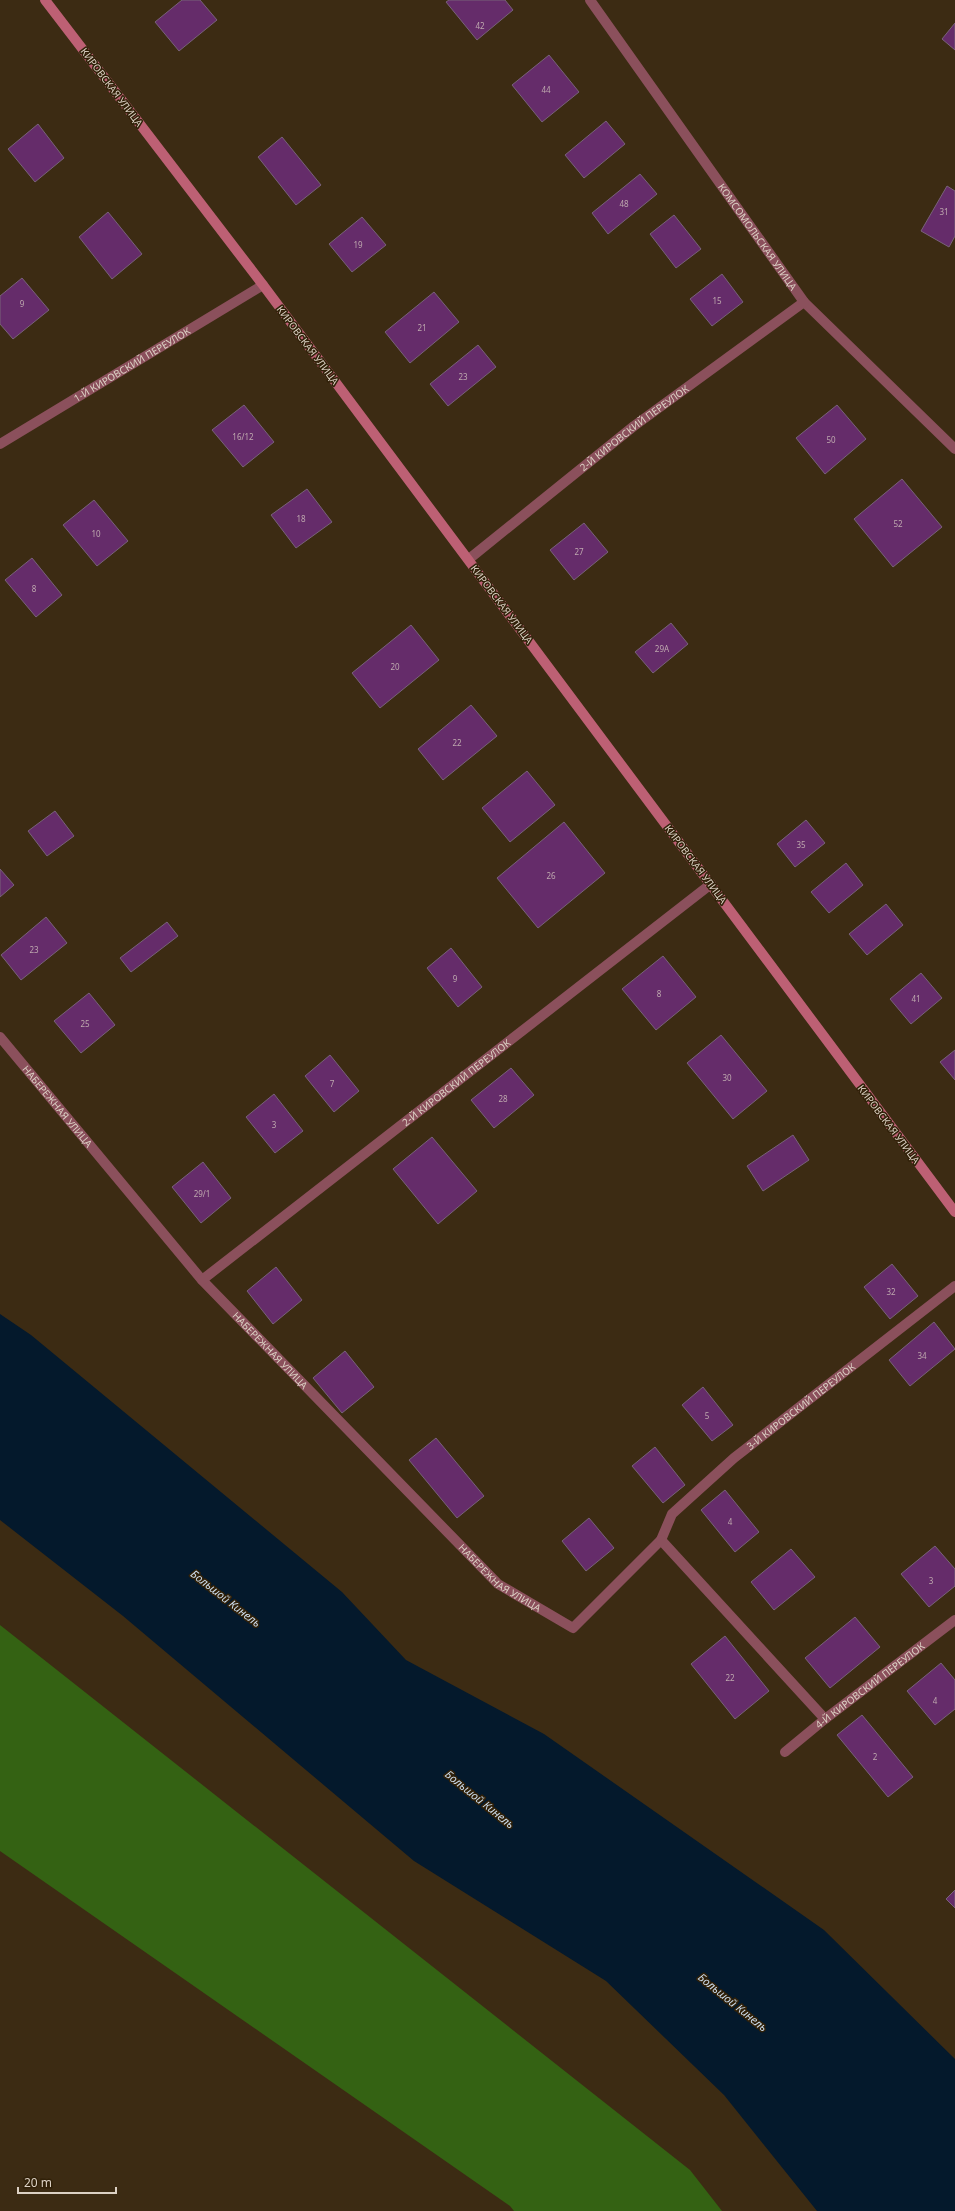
<svg xmlns="http://www.w3.org/2000/svg" width="955" height="2211" font-family="'Noto Sans',sans-serif">
<style>
.forest{fill:#346213}
.water{fill:#04192c}
.building{fill:#652c6a;stroke:#786279}
.lines{fill:none;stroke-linecap:round;stroke-linejoin:round}
.street{stroke:#8b505c;stroke-width:10}
.secondary{stroke:#bd6074;stroke-width:10}
.labels{text-anchor:middle;dominant-baseline:central;stroke-width:3;stroke-linejoin:round;paint-order:stroke}
.number-label{font-size:8px;fill:#bea8ae}
.street-label{font-size:10px;fill:#dcd1c4;stroke:#312109}
.water-label{font-size:11px;font-style:italic;fill:#cedff0;stroke:#312109}
</style>
<rect width="100%" height="100%" fill="#3c2b13"/>
<polygon class="forest" points="0,1625 690,2170 722,2211 514,2211 510,2206 0,1851"/>
<polygon class="water" points="0,1314 31,1335 342,1592 406,1660 544,1734 824,1930 955,2059 955,2211 817,2211 724,2095 606,1981 414,1861 123,1616 0,1520"/>
<g class="building">
<polygon points="182,0 200,0 217,20 179,51 155,22"/>
<polygon points="449,0 505,0 513,10 477,40 446,2"/>
<polygon points="955,23 955,50 942,39"/>
<polygon points="549,55 579,92 542,122 512,85"/>
<polygon points="606,121 625,144 584,178 565,155"/>
<polygon points="38,124 64,158 35,182 8,149"/>
<polygon points="282,137 321,185 296,205 258,157"/>
<polygon points="640,174 657,194 608,234 592,213"/>
<polygon points="947,186 955,191 955,236 949,247 921,231"/>
<polygon points="108,212 142,254 112,279 79,237"/>
<polygon points="674,215 701,249 676,268 650,234"/>
<polygon points="362,217 386,245 352,272 329,244"/>
<polygon points="722,274 743,302 712,326 690,299"/>
<polygon points="22,278 49,310 13,339 0,324 0,296"/>
<polygon points="434,292 459,322 410,363 385,332"/>
<polygon points="478,345 496,367 448,406 430,384"/>
<polygon points="244,405 274,442 243,467 212,430"/>
<polygon points="837,405 866,439 825,474 796,438"/>
<polygon points="902,479 942,527 893,567 854,519"/>
<polygon points="307,489 332,522 296,548 271,515"/>
<polygon points="94,500 128,541 97,566 63,525"/>
<polygon points="584,523 608,552 574,580 550,550"/>
<polygon points="32,558 62,595 36,617 5,580"/>
<polygon points="671,623 688,644 653,673 635,652"/>
<polygon points="411,625 439,660 380,708 352,673"/>
<polygon points="471,705 497,736 443,780 418,749"/>
<polygon points="527,771 555,805 510,842 482,808"/>
<polygon points="55,811 74,836 47,856 28,831"/>
<polygon points="806,820 825,843 795,867 777,844"/>
<polygon points="564,822 605,873 538,928 497,878"/>
<polygon points="846,863 863,885 829,913 811,892"/>
<polygon points="0,869 14,885 0,897"/>
<polygon points="886,904 903,925 867,955 849,934"/>
<polygon points="46,917 67,943 21,980 1,955"/>
<polygon points="167,922 178,936 131,972 120,958"/>
<polygon points="451,948 482,987 458,1007 427,968"/>
<polygon points="663,956 696,997 656,1030 622,989"/>
<polygon points="921,973 942,998 911,1024 890,999"/>
<polygon points="89,993 115,1025 81,1053 54,1021"/>
<polygon points="721,1035 767,1091 733,1119 687,1063"/>
<polygon points="955,1050 955,1080 940,1062"/>
<polygon points="330,1055 359,1091 334,1112 305,1076"/>
<polygon points="511,1068 534,1095 494,1128 471,1100"/>
<polygon points="274,1094 303,1131 275,1153 246,1117"/>
<polygon points="793,1135 809,1160 763,1191 747,1166"/>
<polygon points="432,1137 477,1191 438,1224 393,1169"/>
<polygon points="203,1162 231,1198 201,1223 172,1187"/>
<polygon points="892,1264 918,1296 890,1319 864,1287"/>
<polygon points="276,1267 302,1300 273,1324 247,1291"/>
<polygon points="934,1322 955,1349 910,1386 889,1360"/>
<polygon points="345,1351 374,1387 342,1413 313,1378"/>
<polygon points="703,1387 733,1425 712,1441 682,1405"/>
<polygon points="436,1438 484,1496 457,1518 409,1460"/>
<polygon points="655,1447 685,1485 663,1503 632,1466"/>
<polygon points="725,1490 759,1532 735,1552 701,1510"/>
<polygon points="589,1518 614,1548 586,1571 562,1541"/>
<polygon points="935,1546 955,1569 955,1586 929,1607 901,1574"/>
<polygon points="791,1549 815,1577 774,1610 751,1582"/>
<polygon points="855,1617 880,1647 830,1688 805,1658"/>
<polygon points="725,1636 769,1691 735,1719 691,1664"/>
<polygon points="941,1663 955,1680 955,1709 935,1725 907,1691"/>
<polygon points="862,1715 913,1777 888,1797 837,1735"/>
<polygon points="955,1890 955,1908 946,1899"/>
</g>
<g class="lines">
<g class="street">
<path id="s1" d="M590,0L804,302L955,449"/>
<path id="s2" d="M0,444L263,285"/>
<path id="s3" d="M469,559L634,426L804,302"/>
<path id="s4" d="M0,1037L202,1280L498,1584L573,1628L661,1540L672,1514L734,1458L955,1286"/>
<path id="s5" d="M202,1280L711,884"/>
<polyline points="661,1540 825,1719"/>
<path id="s6" d="M785,1752L825,1719L955,1620"/>
</g>
<polyline class="secondary" points="45,0 263,285 955,1212"/>
</g>
<g class="labels">
<g class="number-label">
<text x="480" y="25">42</text>
<text x="546" y="89">44</text>
<text x="624" y="203">48</text>
<text x="944" y="211">31</text>
<text x="358" y="244">19</text>
<text x="717" y="300">15</text>
<text x="22" y="303">9</text>
<text x="422" y="327">21</text>
<text x="463" y="376">23</text>
<text x="243" y="436">16/12</text>
<text x="831" y="439">50</text>
<text x="301" y="518">18</text>
<text x="898" y="523">52</text>
<text x="96" y="533">10</text>
<text x="579" y="551">27</text>
<text x="34" y="588">8</text>
<text x="662" y="648">29А</text>
<text x="395" y="666">20</text>
<text x="457" y="742">22</text>
<text x="801" y="844">35</text>
<text x="551" y="875">26</text>
<text x="34" y="949">23</text>
<text x="455" y="978">9</text>
<text x="659" y="993">8</text>
<text x="916" y="998">41</text>
<text x="85" y="1023">25</text>
<text x="727" y="1077">30</text>
<text x="332" y="1083">7</text>
<text x="503" y="1098">28</text>
<text x="274" y="1124">3</text>
<text x="202" y="1193">29/1</text>
<text x="891" y="1291">32</text>
<text x="922" y="1355">34</text>
<text x="707" y="1415">5</text>
<text x="730" y="1521">4</text>
<text x="931" y="1580">3</text>
<text x="730" y="1677">22</text>
<text x="935" y="1700">4</text>
<text x="875" y="1756">2</text>
</g>
<g class="street-label">
<text transform="translate(112 87) rotate(53)">КИРОВСКАЯ УЛИЦА</text>
<text stroke="none"><textPath href="#s1" startOffset="290">КОМСОМОЛЬСКАЯ УЛИЦА</textPath></text>
<text transform="translate(308 345) rotate(53)">КИРОВСКАЯ УЛИЦА</text>
<text stroke="none"><textPath href="#s2" startOffset="154">1-Й КИРОВСКИЙ ПЕРЕУЛОК</textPath></text>
<text stroke="none"><textPath href="#s3" startOffset="211">2-Й КИРОВСКИЙ ПЕРЕУЛОК</textPath></text>
<text transform="translate(502 604) rotate(53)">КИРОВСКАЯ УЛИЦА</text>
<text transform="translate(696 864) rotate(53)">КИРОВСКАЯ УЛИЦА</text>
<text stroke="none"><textPath href="#s5" startOffset="322">2-Й КИРОВСКИЙ ПЕРЕУЛОК</textPath></text>
<text stroke="none"><textPath href="#s4" startOffset="90">НАБЕРЕЖНАЯ УЛИЦА</textPath></text>
<text transform="translate(889 1124) rotate(53)">КИРОВСКАЯ УЛИЦА</text>
<text stroke="none"><textPath href="#s4" startOffset="414">НАБЕРЕЖНАЯ УЛИЦА</textPath></text>
<text stroke="none"><textPath href="#s4" startOffset="1148">3-Й КИРОВСКИЙ ПЕРЕУЛОК</textPath></text>
<text stroke="none"><textPath href="#s4" startOffset="738">НАБЕРЕЖНАЯ УЛИЦА</textPath></text>
<text stroke="none"><textPath href="#s6" startOffset="108">4-Й КИРОВСКИЙ ПЕРЕУЛОК</textPath></text>
</g>
<g class="water-label">
<text transform="translate(226 1598) rotate(38)">Большой Кинель</text>
<text transform="translate(480 1799) rotate(39)">Большой Кинель</text>
<text transform="translate(733 2002) rotate(39)">Большой Кинель</text>
</g>
</g>
<path d="M18 2187v6h98v-6" fill="none" stroke="#dcd1c4" stroke-width="2"/>
<text x="24" y="2187" font-size="12" fill="#dcd1c4" stroke="#312109" stroke-width="3" paint-order="stroke">20 m</text>
</svg>
